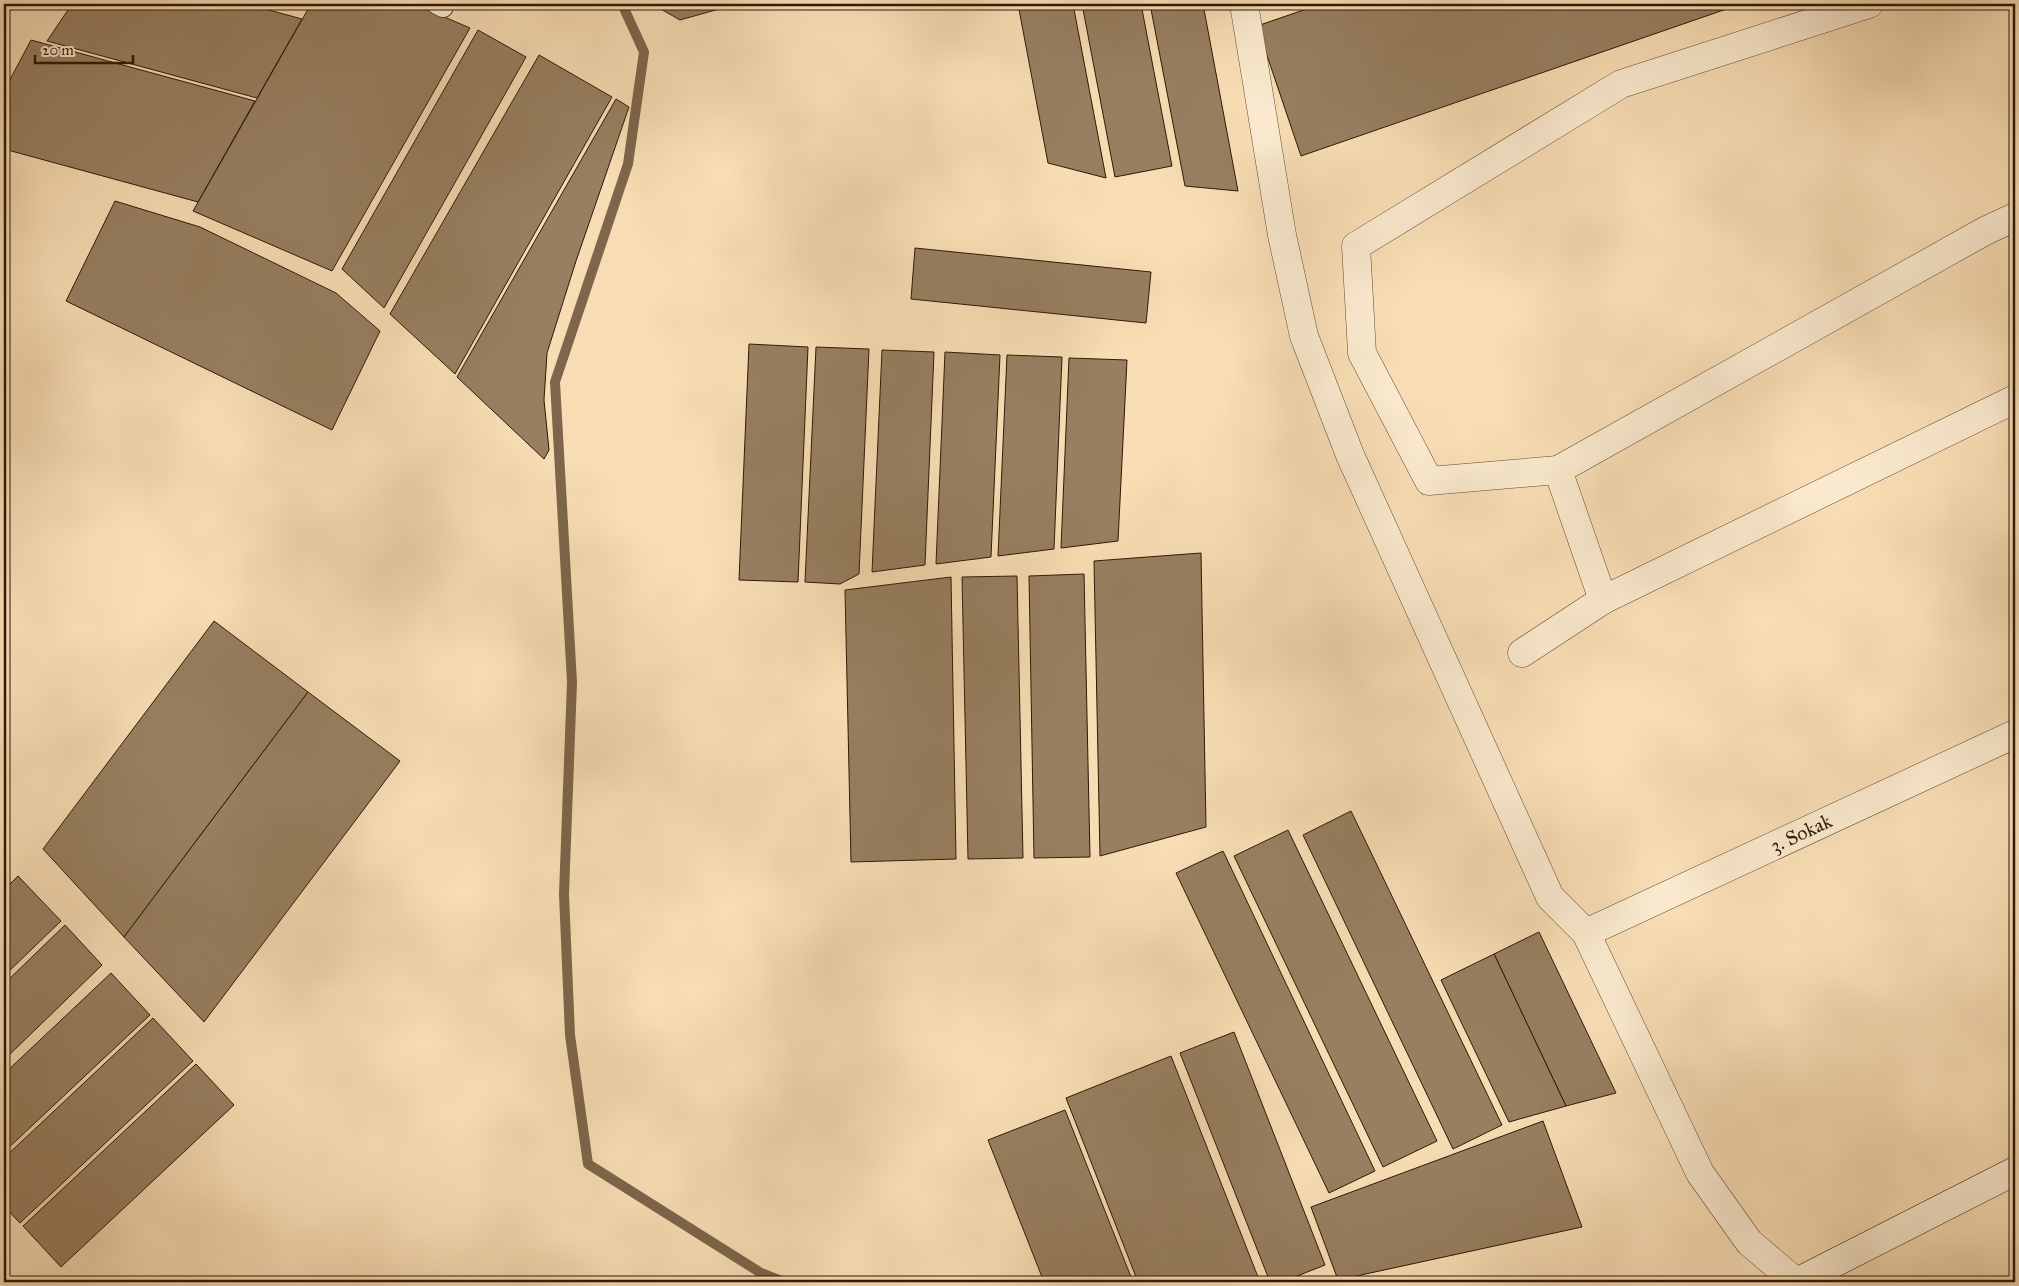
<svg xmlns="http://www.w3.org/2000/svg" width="2019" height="1286" font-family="'IM FELL Great Primer',serif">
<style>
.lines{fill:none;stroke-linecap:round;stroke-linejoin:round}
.stream{stroke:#7d664b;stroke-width:10}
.building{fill:#977f60;stroke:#2d1906}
.lane-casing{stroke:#604a32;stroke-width:22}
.street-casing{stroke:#604a32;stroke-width:29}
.secondary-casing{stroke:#2d1906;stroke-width:29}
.lane{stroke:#fae9ce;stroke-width:20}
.street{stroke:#fae9ce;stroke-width:28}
.secondary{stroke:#fae9ce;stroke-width:28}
.labels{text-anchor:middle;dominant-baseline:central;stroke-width:5;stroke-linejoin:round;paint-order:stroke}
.street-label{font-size:20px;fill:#2d1906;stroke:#fae9ce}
</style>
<rect width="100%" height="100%" fill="#f8ddb4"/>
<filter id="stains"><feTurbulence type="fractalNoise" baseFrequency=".004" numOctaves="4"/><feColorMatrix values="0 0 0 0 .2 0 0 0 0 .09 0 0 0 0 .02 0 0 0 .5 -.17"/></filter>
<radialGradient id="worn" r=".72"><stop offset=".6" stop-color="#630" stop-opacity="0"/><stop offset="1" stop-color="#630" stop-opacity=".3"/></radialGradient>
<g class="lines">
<polyline class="stream" points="622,4 644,52 628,164 555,382 572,682 564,894 570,1035 588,1164 761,1273 784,1282"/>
</g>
<g class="building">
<polygon points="72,4 247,4 302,19 257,98 47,41"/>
<polygon points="311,4 414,4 470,28 332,271 193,211"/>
<polygon points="652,4 737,4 680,20"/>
<polygon points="1018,4 1073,4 1106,178 1048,163"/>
<polygon points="1082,4 1141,4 1172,166 1115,177"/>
<polygon points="1150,4 1203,4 1238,191 1185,186"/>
<polygon points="1321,4 1741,4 1301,156 1257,26"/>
<polygon points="478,30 526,57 384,308 342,269"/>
<polygon points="31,40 255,101 198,202 4,149 4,91"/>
<polygon points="539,55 612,97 455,374 390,314"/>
<polygon points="616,99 629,107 576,261 547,353 544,400 549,450 544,459 457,377"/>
<polygon points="115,201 200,227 336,293 380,331 332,430 66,301"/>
<polygon points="915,248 1151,272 1146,323 911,299"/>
<polygon points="749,344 808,347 798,582 739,580"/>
<polygon points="816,347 869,349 859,574 840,584 805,582"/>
<polygon points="882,350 934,352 925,565 872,572"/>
<polygon points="945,352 1000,355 991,557 936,564"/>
<polygon points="1007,355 1062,357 1054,549 998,556"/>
<polygon points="1069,358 1127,360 1118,541 1061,548"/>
<polygon points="1201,553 1206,827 1100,856 1094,561"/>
<polygon points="1084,574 1090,857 1034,858 1029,576"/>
<polygon points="1017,576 1023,858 968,859 962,577"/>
<polygon points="951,577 956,859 851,862 845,590"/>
<polygon points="214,621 308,692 124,937 43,849"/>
<polygon points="308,692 400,761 204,1022 124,937"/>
<polygon points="1351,811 1502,1125 1453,1149 1303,835"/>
<polygon points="1288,830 1437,1141 1383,1167 1234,856"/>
<polygon points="1223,851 1375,1171 1329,1193 1176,873"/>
<polygon points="18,876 61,921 4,976 4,890"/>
<polygon points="65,925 102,965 4,1060 4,984"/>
<polygon points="1539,932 1616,1093 1566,1106 1494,954"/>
<polygon points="1494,954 1566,1106 1509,1122 1441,980"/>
<polygon points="111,973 150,1015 4,1152 4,1074"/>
<polygon points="153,1018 193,1061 20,1223 4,1206 4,1158"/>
<polygon points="1234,1032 1325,1265 1282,1282 1270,1282 1180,1053"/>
<polygon points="1171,1056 1260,1282 1138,1282 1066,1098"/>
<polygon points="196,1064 234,1105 61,1267 23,1226"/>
<polygon points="1065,1110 1133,1282 1044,1282 988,1140"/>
<polygon points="1543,1121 1582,1227 1338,1280 1311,1207"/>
</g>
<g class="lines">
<g class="lane-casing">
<polyline id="lane" points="437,4 443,7"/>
</g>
<g class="street-casing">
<g id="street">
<polyline points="1244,4 1282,235 1304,336 1350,455 1550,897 1586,933 1700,1173 1749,1242 1796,1282"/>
<polyline points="2015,217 1985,231 1558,470 1603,600 2015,399"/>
<polyline points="1558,470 1429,481 1362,353 1356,246 1621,84 1869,4"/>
<polyline points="1522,653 1603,600"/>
<polyline points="1586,933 2015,734"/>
</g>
</g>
<g class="secondary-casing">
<polyline id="secondary" points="1797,1282 2015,1171"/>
</g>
<use href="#lane" class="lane"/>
<use href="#street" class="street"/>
<use href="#secondary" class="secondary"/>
</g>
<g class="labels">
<g class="street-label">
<text transform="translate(1801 833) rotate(-25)">3. Sokak</text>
</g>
</g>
<rect width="2019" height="1286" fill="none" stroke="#f8ddb4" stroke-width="20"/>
<rect x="5" y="5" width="2009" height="1276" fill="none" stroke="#2d1906" stroke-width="2.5"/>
<rect x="10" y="10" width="1999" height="1266" fill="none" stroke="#2d1906"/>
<path d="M35 55v8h98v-8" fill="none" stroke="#2d1906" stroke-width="2.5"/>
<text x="42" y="55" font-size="15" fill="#2d1906" stroke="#fae9ce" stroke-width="4" paint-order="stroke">20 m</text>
<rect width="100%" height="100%" filter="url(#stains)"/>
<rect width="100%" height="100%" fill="url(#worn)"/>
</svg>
